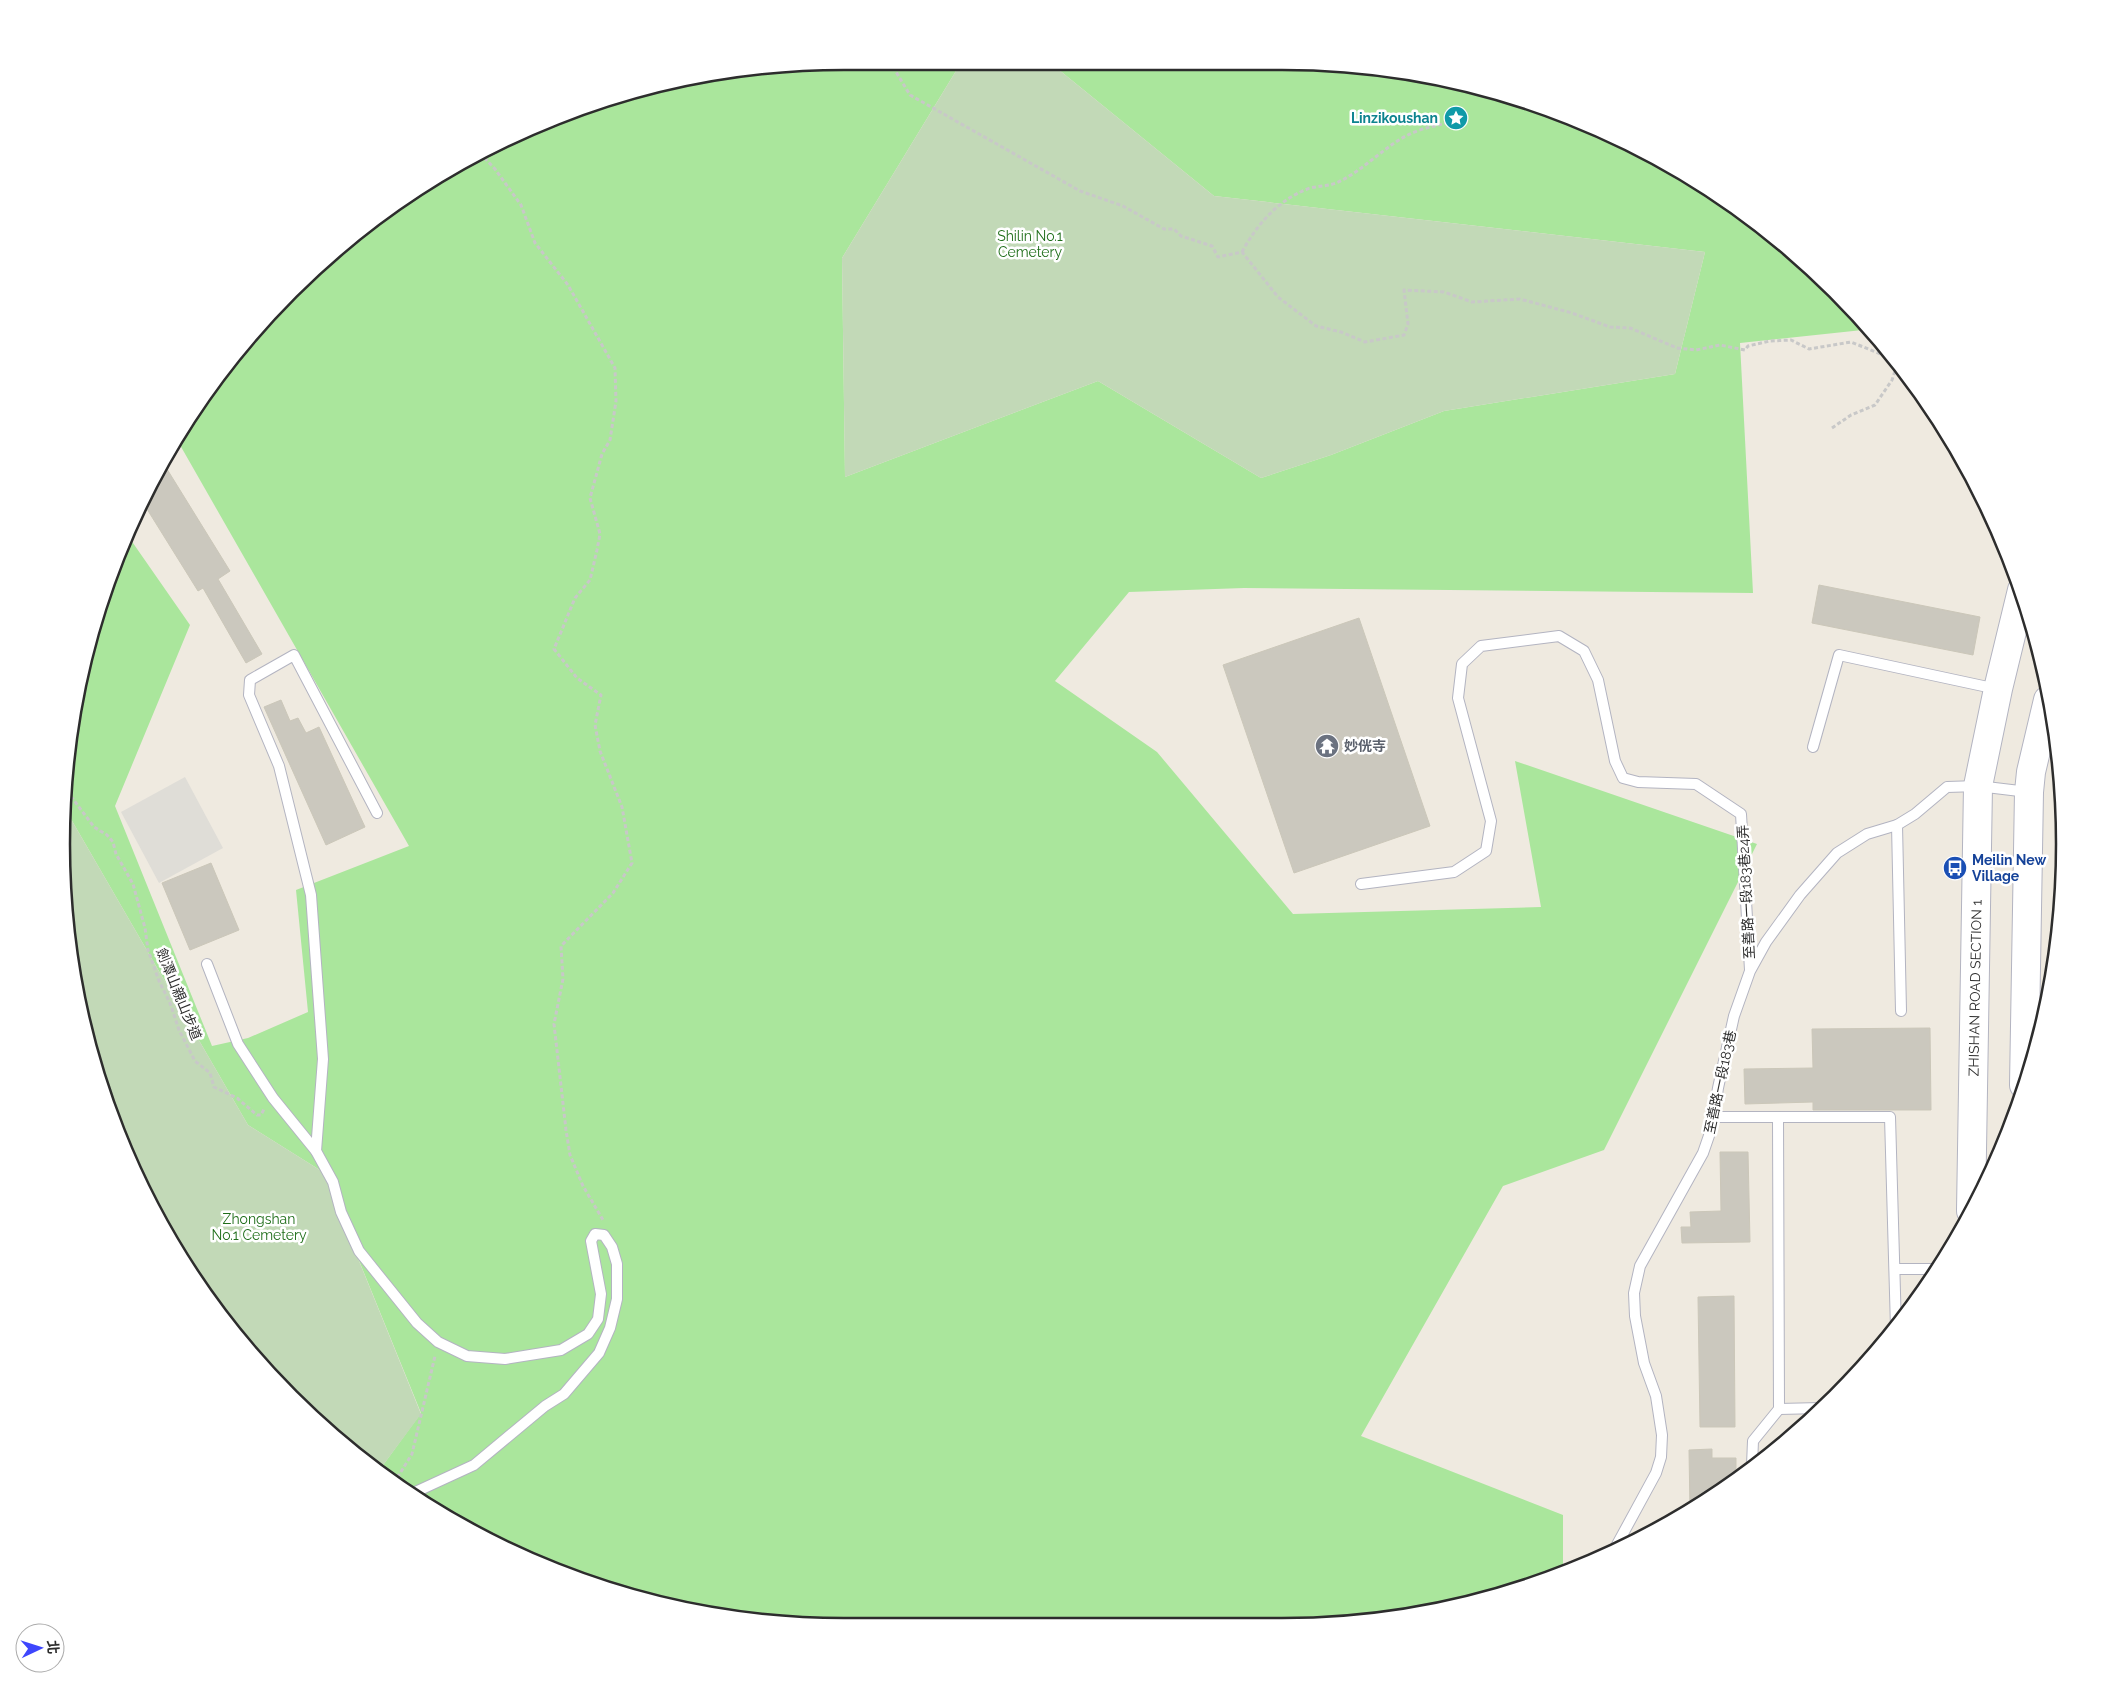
<svg xmlns="http://www.w3.org/2000/svg" width="2126" height="1688" font-family="Raleway,'Noto Sans TC',sans-serif">
<style>
.green{fill:#aae69c}
.cemetery{fill:#c2d9b7}
.plaza{fill:#dfddd7}
.building{fill:#cbc8be;stroke:#cbc7b9}
.lines{fill:none;stroke-linecap:round;stroke-linejoin:round}
.lane-casing{stroke:#b3b4c1;stroke-width:12}
.secondary-casing{stroke:#b3b4c1;stroke-width:30}
.path{stroke:#c8c8c8;stroke-width:3;stroke-dasharray:4 2.5;stroke-linecap:butt}
.lane{stroke:#fff;stroke-width:10}
.secondary{stroke:#fff;stroke-width:28}
.labels{text-anchor:middle;dominant-baseline:central;stroke-width:5;stroke-linejoin:round;paint-order:stroke}
.culture-label{font-size:14px;font-weight:bold;fill:#0d838f;stroke:#fff;text-anchor:end}
.park-label{font-size:14px;fill:#1f6e1a;stroke:#fff}
.worship-label{font-size:14px;font-weight:bold;fill:#5b616d;stroke:#fff;text-anchor:start}
.transit-label{font-size:14px;font-weight:bold;fill:#164399;stroke:#fff;text-anchor:start}
.street-label{font-size:14px;fill:#2d2d2d;stroke:#fff}
.rim{fill:none;stroke:#2d2d2d;stroke-width:2.5}
</style>
<rect width="100%" height="100%" fill="#efeae0"/>
<polygon class="green" points="1333,63 1434,76 1534,103 1673,166 1798,255 1872,329 1740,343 1753,593 1244,588 1129,592 1055,681 1157,752 1293,914 1541,907 1515,761 1757,844 1604,1150 1503,1186 1361,1436 1563,1515 1563,1573 1485,1600 1333,1625 844,1627 692,1612 544,1567 453,1522 378,1472 421,1413 323,1172 248,1125 64,807 68,742 88,641 126,533 190,625 115,806 212,1046 248,1038 308,1012 296,890 409,846 176,438 223,367 291,290 368,223 453,166 545,121 642,88 742,68 959,66 842,258 845,477 1098,381 1261,478 1331,455 1444,411 1675,374 1705,252 1214,196 1053,65"/>
<g class="cemetery">
<polygon points="1053,65 1214,196 1705,252 1675,374 1444,411 1331,455 1261,478 1098,381 845,477 842,258 959,66"/>
<polygon points="64,807 248,1125 323,1172 421,1414 378,1472 368,1465 256,1360 166,1235 121,1143 88,1046 68,946 61,844"/>
</g>
<polygon class="plaza" points="185,777 223,848 159,883 121,812"/>
<g class="building">
<polygon points="162,461 230,571 218,579 262,654 246,663 203,588 198,591 142,501"/>
<polygon points="1819,585 1980,617 1973,655 1812,623"/>
<polygon points="1359,618 1430,826 1294,873 1223,665"/>
<polygon points="281,700 290,721 298,718 306,733 319,727 365,827 326,845 264,707"/>
<polygon points="211,863 239,930 190,950 162,883"/>
<polygon points="1930,1028 1931,1110 1813,1110 1813,1102 1745,1104 1744,1069 1813,1068 1812,1029"/>
<polygon points="1720,1152 1748,1152 1750,1242 1682,1243 1681,1227 1691,1227 1690,1212 1721,1211"/>
<polygon points="1734,1296 1735,1427 1700,1427 1698,1297"/>
<polygon points="1712,1449 1712,1458 1736,1458 1736,1477 1690,1510 1689,1450"/>
</g>
<g class="lines">
<g class="lane-casing">
<g id="lane">
<polyline points="1813,747 1839,655 1997,689"/>
<polyline points="1897,825 1901,1011"/>
<polyline points="1361,884 1454,872 1486,851 1491,821 1458,698 1462,664 1481,646 1559,636 1584,651 1598,680 1615,761 1623,778 1638,782 1696,784 1741,814 1750,970"/>
<polyline points="207,964 238,1044 273,1098 316,1151 333,1182 341,1212 359,1251 417,1323 438,1342 467,1356 505,1359 561,1350 588,1334 598,1319 601,1294 591,1241 595,1234 604,1235 612,1247 617,1264 617,1299 610,1328 599,1353 564,1394 545,1406 474,1465 411,1494"/>
<polyline points="1714,1117 1890,1117 1896,1328"/>
<polyline points="316,1151 323,1059 311,895 279,766 249,695 250,680 294,655 377,813"/>
<polyline points="1895,1269 1935,1269"/>
<polyline points="1779,1409 1821,1408"/>
<polyline points="1752,1465 1753,1441 1779,1409 1778,1117"/>
<polyline points="1673,1521 1673,1522"/>
<polyline points="1613,1552 1656,1473 1661,1457 1662,1435 1656,1396 1644,1363 1635,1316 1634,1293 1640,1266 1703,1153 1712,1127 1718,1088 1734,1016 1750,971 1766,942 1800,895 1837,853 1867,834 1897,825 1915,814 1947,787 1978,786 2028,792"/>
</g>
</g>
<g class="secondary-casing">
<g id="secondary">
<polyline points="2024,1085 2029,792 2031,772 2048,700"/>
<polyline points="1971,1211 1978,786 1998,689 2022,590"/>
</g>
</g>
<g class="path">
<polyline points="893,67 910,95 1080,191 1123,206 1164,229 1174,229 1181,236 1212,246 1218,257 1242,252 1278,297 1316,326 1341,332 1365,342 1404,335 1408,324 1404,290 1444,292 1472,302 1520,299 1572,313 1610,327 1630,328 1677,348 1696,350 1720,345 1745,350 1748,346 1770,341 1791,340 1809,349 1851,342 1893,359"/>
<polyline points="480,153 495,169 521,205 535,243 568,285 615,368 616,401 610,440 602,454 590,498 600,534 597,550 590,580 575,598 554,649 577,678 601,695 595,725 600,751 622,807 632,863 613,893 561,946 563,979 554,1024 566,1130 570,1155 583,1186 603,1220"/>
<path d="M1242,252C1257,224 1279,199 1310,188C1319,186 1328,186 1336,183C1366,170 1387,142 1417,131C1433,125 1444,126 1460,116"/>
<polyline points="1832,428 1851,415 1875,405 1892,380 1897,365"/>
<polyline points="65,793 73,799 94,827 107,835 113,842 116,854 133,884 145,928 148,950 159,981 170,1003 179,1030 195,1061 210,1073 214,1087 237,1098 257,1115 261,1115 264,1109"/>
<polyline points="394,1483 412,1454 435,1356"/>
</g>
<use href="#lane" class="lane"/>
<use href="#secondary" class="secondary"/>
</g>
<defs>
<g id="sight-disc" transform="scale(1.25)"><circle r="9.5" fill="#0f9aa8" stroke="#fff"/><path d="M0-6L1.8-2.2L6-1.7L2.9 1.2L3.7 5.4L0 3.3L-3.7 5.4L-2.9 1.2L-6-1.7L-1.8-2.2Z" fill="#fff"/></g>
<g id="temple-disc" transform="scale(1.25)"><circle r="9.5" fill="#6b7280" stroke="#fff"/><path d="M0-6L5-2H3V0L6.5 2.5H4V6H1.5V3h-3V6H-4V2.5H-6.5L-3 0V-2H-5Z" fill="#fff"/></g>
<g id="bus-disc" transform="scale(1.25)"><circle r="9.5" fill="#1a4fb4" stroke="#fff"/><path d="M-5-6H5V4H4V6H2V4H-2V6H-4V4H-5ZM-3.5-4V0h7V-4ZM-3.5 1.2v1.5H-2V1.2ZM2 1.2v1.5H3.5V1.2Z" fill="#fff"/></g>
</defs>
<g fill-rule="evenodd">
<use href="#sight-disc" x="1456" y="118"/>
<use href="#temple-disc" x="1327" y="746"/>
<use href="#bus-disc" x="1955" y="868"/>
</g>
<g class="labels">
<g class="culture-label">
<text x="1438" y="118">Linzikoushan</text>
</g>
<g class="park-label">
<text x="1030" y="236">Shilin No.1<tspan x="1030" dy="16">Cemetery</tspan></text>
<text x="259" y="1219">Zhongshan<tspan x="259" dy="16">No.1 Cemetery</tspan></text>
</g>
<g class="worship-label">
<text x="1344" y="746">妙侊寺</text>
</g>
<g class="transit-label">
<text x="1972" y="860">Meilin New<tspan x="1972" dy="16">Village</tspan></text>
</g>
<g class="street-label">
<text transform="translate(1746 892) rotate(-93)">至善路一段183巷24弄</text>
<text transform="translate(1975 988) rotate(-89)">ZHISHAN ROAD SECTION 1</text>
<text transform="translate(179 994) rotate(68)">劍潭山親山步道</text>
<text transform="translate(1720 1082) rotate(-78)">至善路一段183巷</text>
</g>
</g>
<path d="M0 0H2126V1688H0ZM844 70H1282A774 774 0 0 1 2056 844V844A774 774 0 0 1 1282 1618H844A774 774 0 0 1 70 844V844A774 774 0 0 1 844 70Z" fill="#fff" fill-rule="evenodd"/>
<path class="rim" d="M844 70H1282A774 774 0 0 1 2056 844V844A774 774 0 0 1 1282 1618H844A774 774 0 0 1 70 844V844A774 774 0 0 1 844 70Z"/>
<g transform="translate(40 1648) rotate(86)"><circle r="24" fill="#ffffff" stroke="#ababab"/>
<path d="M0-4L9 19L0 12L-9 19Z" fill="#3e46fd"/>
<text y="-8" font-size="14" font-weight="bold" text-anchor="middle" fill="#2d2d2d">北</text>
</g>
</svg>
